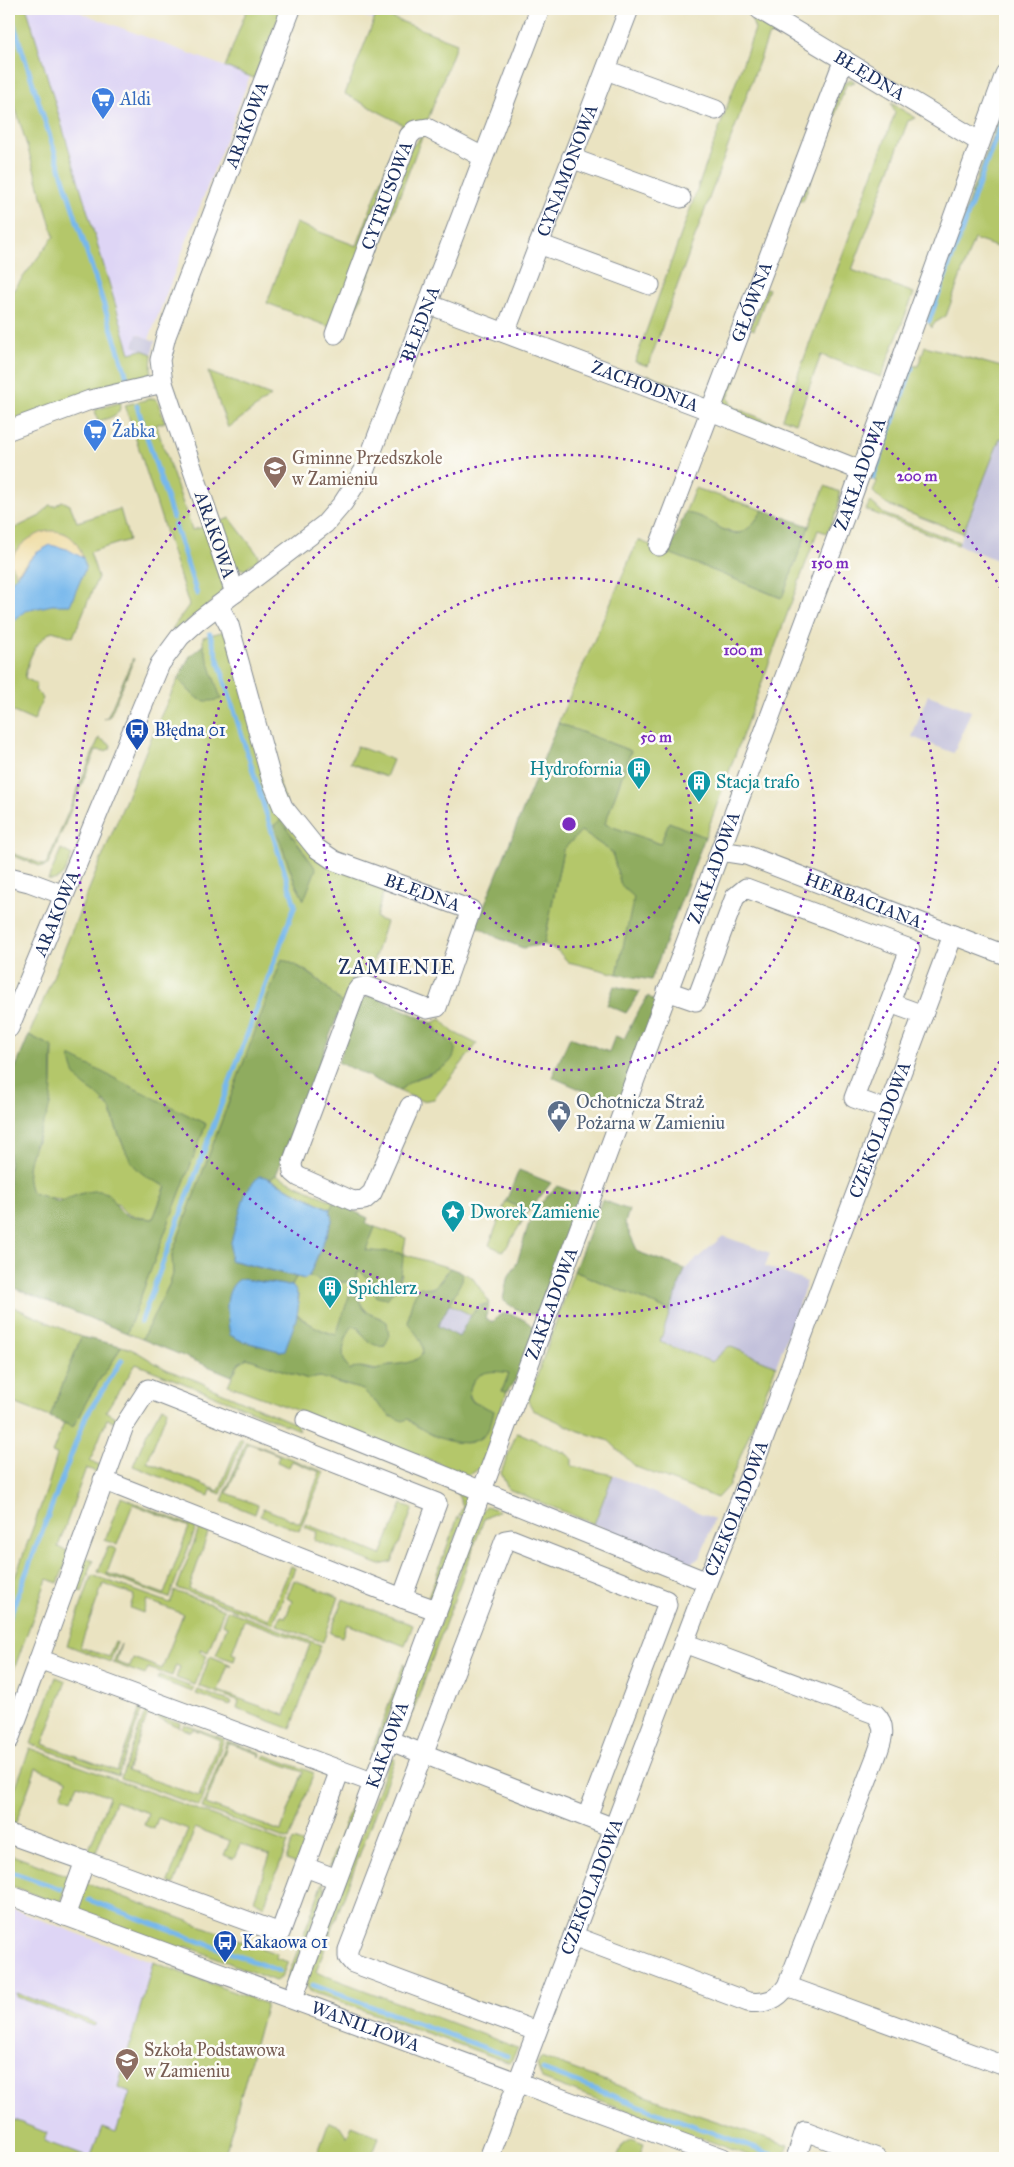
<svg xmlns="http://www.w3.org/2000/svg" width="1014" height="2167" font-family="'IM FELL Great Primer',serif">
<style>
.built{fill:#ded5f5}
.industrial{fill:#c3c1db}
.green{fill:#b4c76b;stroke:#687b64;fill-rule:evenodd}
.forest{fill:#8fac5f;stroke:#556e5e}
.sand{fill:#eeda9e;stroke:#84847e}
.water{fill:#77b8ec;stroke:#4974a5}
.lines{fill:none;stroke-linecap:round;stroke-linejoin:round}
.stream{stroke:#77b8ec;stroke-width:5}
.minor-casing{stroke:#828990;stroke-width:21}
.minor{stroke:#fff;stroke-width:19}
.ring{fill:none;stroke:#7b2cbf;stroke-width:2.5;stroke-dasharray:2.5 5}
.labels{text-anchor:middle;dominant-baseline:central;stroke-width:5;stroke-linejoin:round;paint-order:stroke}
.street-label{font-size:18px;fill:#1b2f5e;stroke:#fdfcf7}
.shop-label{font-size:18px;fill:#366cbe;stroke:#fdfcf7;text-anchor:start}
.education-label{font-size:18px;fill:#785e54;stroke:#fdfcf7;text-anchor:start}
.transit-label{font-size:18px;fill:#164399;stroke:#fdfcf7;text-anchor:start}
.culture-label{font-size:18px;fill:#0d838f;stroke:#fdfcf7;text-anchor:start}
.service-label{font-size:18px;fill:#4e5e75;stroke:#fdfcf7;text-anchor:start}
.quarter-label{font-size:20px;letter-spacing:1px;fill:#1b2f5e;stroke:#fdfcf7}
.centre{fill:#7b2cbf;stroke:#fdfcf7;stroke-width:2.5}
.ring-label{font-size:15px;text-anchor:middle;font-weight:bold;fill:#7b2cbf;stroke:#fdfcf7;stroke-width:5;stroke-linejoin:round;paint-order:stroke}
</style>
<rect width="100%" height="100%" fill="#fdfcf7"/>
<filter id="ink" filterUnits="userSpaceOnUse"><feTurbulence type="fractalNoise" baseFrequency=".02" numOctaves="2"/><feDisplacementMap in="SourceGraphic" scale="10" xChannelSelector="R" yChannelSelector="G"/><feConvolveMatrix kernelMatrix="1 2 1 2 8 2 1 2 1" color-interpolation-filters="sRGB"/></filter>
<filter id="wash" filterUnits="userSpaceOnUse"><feTurbulence type="fractalNoise" baseFrequency=".0096" numOctaves="4" result="noise"/><feDisplacementMap in="SourceGraphic" scale="20" xChannelSelector="R" yChannelSelector="G"/><feGaussianBlur stdDeviation="1.12" result="paint"/><feColorMatrix in="noise" values="0 0 0 0 0 0 0 0 0 0 0 0 0 0 0 0 0 1.4 0 .05"/><feComposite in="paint" operator="in"/></filter>
<g filter="url(#wash)">
<rect width="100%" height="100%" fill="#eae3c1"/>
<g class="built">
<polygon points="27,9 71,9 250,76 149,339 138,334 133,346 142,350 130,353"/>
<polygon points="344,9 379,9 374,20"/>
<polygon points="9,1908 266,2004 224,2158 9,2158"/>
</g>
<g class="industrial">
<polygon points="137,334 155,341 152,354 133,346"/>
<polygon points="1000,438 1005,440 1005,563 958,545"/>
<polygon points="928,695 971,711 954,753 912,737"/>
<polygon points="723,1236 770,1253 765,1266 807,1282 776,1366 729,1346 712,1362 659,1342 685,1269"/>
<polygon points="449,1304 471,1315 459,1337 438,1326"/>
<polygon points="613,1475 714,1519 700,1558 691,1563 594,1524"/>
</g>
<g class="green">
<polygon points="9,9 27,9 130,353 142,350 152,354 151,371 148,377 126,380 126,386 9,420 9,296 54,236 9,86"/>
<polygon points="247,9 282,9 254,78 225,67"/>
<polygon points="377,12 457,43 427,122 419,125 333,326 327,326 267,303 296,223 357,246 402,124 345,94"/>
<polygon points="751,19 776,33 768,37 648,366 635,362 755,29"/>
<polygon points="851,79 855,82 846,85 834,118 830,117 842,84"/>
<polygon points="1005,101 1005,250 974,239 946,316 933,324 932,328 926,319"/>
<polygon points="891,103 916,118 908,121 852,270 914,293 881,377 821,355 796,423 782,418 895,113"/>
<polygon points="423,134 352,321 346,318 406,154"/>
<polygon points="817,152 821,153 803,201 799,200"/>
<polygon points="766,288 769,289 754,330 750,328"/>
<polygon points="925,346 1005,368 1005,440 1000,438 963,533 887,505 873,492 877,481 868,478 909,365 918,366"/>
<polygon points="208,372 271,396 228,428"/>
<polygon points="647,374 705,397 704,399 648,379"/>
<polygon points="733,375 737,377 728,398 733,407 778,425 770,428 724,408 722,403"/>
<polygon points="153,398 157,400 165,422 156,425 192,530 204,527 223,587 219,596 176,630 172,629 189,605 125,405"/>
<path d="M121,402C121,416 110,418 98,421L95,410Z"/>
<polygon points="825,486 840,492 838,509 827,533 818,530 705,837 669,822 661,844 604,824 631,751 558,723 638,540 781,598"/>
<path d="M695,488L763,510L748,531C722,539 711,516 685,513Z"/>
<path d="M62,501L70,505L77,522L120,509L129,540L90,552L98,577L73,637L52,631C35,643 28,658 25,678L37,684L35,690L43,698L34,721L9,710V531L40,516L49,505L55,506Z"/>
<polygon points="870,501 884,514 959,542 958,545 866,510"/>
<polygon points="230,518 259,556 258,560 248,566 249,571 236,567 219,522"/>
<path d="M225,631L298,836L385,888L386,893H383L376,918L386,922L369,975L352,978L342,1004C325,984 307,967 282,960L172,1254L173,1274L170,1283L142,1339L127,1333L206,1124L102,1102L110,1109C120,1141 131,1176 166,1185L153,1219C138,1217 125,1218 118,1203C89,1201 57,1204 31,1192L27,1181L29,1160L38,1139L52,1084L53,1048L29,1035L157,724L178,679L193,695L220,699L203,645V637ZM274,825L304,900L296,885Z"/>
<polygon points="133,658 134,659 110,716 104,719 108,716"/>
<polygon points="99,738 111,745 110,749 105,751 96,750 48,865 42,867 9,854 9,852 44,865 47,863"/>
<polygon points="357,746 393,760 386,777 350,763"/>
<polygon points="581,831 612,852 621,885 635,897 617,974 568,962 558,951 544,944 563,850"/>
<path d="M61,849L72,855C67,867 64,882 48,880Z"/>
<polygon points="441,1019 453,1032 477,1044 434,1099 422,1101 399,1091 412,1080 429,1075 447,1039 438,1032 432,1023"/>
<polygon points="276,1175 334,1202 330,1209 270,1179"/>
<polygon points="506,1201 528,1212 506,1248 502,1251 489,1245"/>
<path d="M375,1227L406,1238L403,1254L450,1268L436,1286L427,1289L418,1333L424,1347L421,1356L413,1363L389,1365L377,1370L361,1367L350,1371C338,1357 344,1340 352,1326L358,1327L363,1336L381,1318C367,1315 361,1307 357,1294L336,1335C321,1331 308,1324 296,1313L299,1297L292,1286L296,1277L305,1279L309,1276L324,1282H354L359,1270C368,1277 373,1280 374,1291L394,1290L402,1275L386,1251L377,1252L366,1250Z"/>
<polygon points="574,1271 670,1311 660,1342 712,1362 729,1346 776,1366 729,1485 717,1498 636,1467 609,1441 579,1431 533,1410 528,1401"/>
<polygon points="463,1273 472,1277 490,1303 478,1306 471,1315 449,1304"/>
<polygon points="9,1305 81,1337 50,1417 9,1401"/>
<path d="M121,1346C137,1349 151,1362 166,1369C180,1376 196,1378 209,1387L296,1424L299,1430L136,1364L106,1411L121,1420L119,1423L107,1419L90,1461L102,1466L99,1473L86,1468L58,1547L70,1552L58,1583L47,1579L9,1683V1594L47,1489L57,1455L52,1453L64,1423L73,1427C80,1414 86,1401 94,1389C102,1374 115,1361 121,1346Z"/>
<path d="M247,1358L308,1379L320,1377L363,1390L390,1416L408,1419L416,1426L455,1442L469,1443L483,1437L494,1411C488,1409 478,1406 473,1401C464,1391 474,1375 485,1371C492,1369 501,1371 509,1373L502,1391L507,1392L483,1463C467,1485 455,1472 436,1462L228,1385L239,1363Z"/>
<polygon points="162,1407 168,1409 147,1462 219,1491 240,1438 243,1439 221,1494 211,1490 209,1496 133,1466 147,1433"/>
<polygon points="517,1432 565,1453 572,1458 572,1466 613,1475 594,1524 508,1489 501,1473"/>
<polygon points="246,1441 324,1472 299,1531 260,1516 263,1508 300,1523 320,1472 292,1461 289,1467 277,1462 279,1455 248,1443 227,1493 258,1505 255,1514 222,1501"/>
<polygon points="454,1487 467,1497 464,1517 459,1515 463,1506"/>
<polygon points="121,1497 196,1528 169,1598 98,1572 108,1546 116,1549 107,1573 164,1594 189,1527 133,1504 117,1545 105,1540"/>
<polygon points="402,1504 413,1508 392,1562 380,1565 314,1540 317,1532 305,1527 306,1524 381,1555"/>
<polygon points="487,1506 499,1511 484,1519 405,1733 400,1731 483,1509"/>
<polygon points="458,1517 463,1519 433,1595 428,1598"/>
<polygon points="199,1529 208,1533 189,1589 269,1619 291,1566 295,1568 273,1624 177,1588"/>
<polygon points="82,1556 93,1561 82,1592 71,1587"/>
<polygon points="92,1575 170,1603 175,1591 224,1609 208,1652 200,1649 200,1652 207,1655 195,1685 176,1678 180,1667 176,1665 172,1676 148,1668 145,1675 113,1663 121,1644 116,1662 130,1667 133,1658 162,1669 183,1614 147,1600 143,1613 130,1608 134,1595 103,1584 80,1647 109,1657 115,1641 117,1642 110,1662 67,1645"/>
<polygon points="294,1580 339,1597 323,1642 277,1625 281,1616 286,1617 292,1601 287,1598"/>
<polygon points="343,1599 413,1625 405,1646 347,1624 342,1637 330,1633"/>
<polygon points="227,1610 321,1645 291,1729 237,1709 239,1701 199,1686 210,1656 232,1665 228,1665 218,1691 285,1715 310,1644 244,1620 232,1653 236,1655 234,1661 216,1655 227,1626 222,1624"/>
<polygon points="404,1663 406,1669 369,1767 365,1770"/>
<polygon points="159,1675 194,1688 193,1692 157,1679"/>
<polygon points="56,1677 66,1681 43,1744 117,1771 140,1708 142,1709 118,1776 31,1744"/>
<polygon points="198,1690 232,1702 230,1706 196,1694"/>
<polygon points="146,1710 180,1723 179,1727 148,1714 127,1771 199,1796 220,1740 193,1729 191,1732 182,1728 184,1724 224,1739 199,1806 121,1778"/>
<polygon points="227,1741 261,1753 260,1757 259,1754 228,1743 206,1804 281,1831 303,1772 264,1758 265,1755 314,1773 289,1840 202,1808"/>
<polygon points="30,1748 288,1843 264,1906 254,1900 270,1855 240,1844 234,1859 224,1855 230,1841 195,1828 174,1885 168,1882 188,1829 158,1818 154,1829 144,1825 148,1813 115,1801 95,1855 88,1852 109,1796 78,1784 72,1799 61,1795 67,1780 36,1768 15,1825 11,1823 14,1812 9,1810 9,1805"/>
<polygon points="390,1758 395,1759 316,1972 518,2048 510,2063 310,1991 306,1985"/>
<polygon points="358,1788 359,1797 335,1863 329,1867"/>
<polygon points="293,1840 305,1844 297,1864 286,1860"/>
<polygon points="9,1854 71,1877 60,1904 9,1885"/>
<polygon points="323,1882 325,1889 291,1980 287,1979"/>
<polygon points="86,1883 277,1954 276,1958 288,1962 281,1978 275,1981 186,1946 184,1952 76,1911"/>
<polygon points="153,1962 266,2004 224,2158 90,2158 102,2127 116,2132 130,2092 118,2087"/>
<polygon points="16,1993 93,2022 96,2024 94,2026 16,1997"/>
<polygon points="541,2057 695,2114 788,2145 783,2158 755,2158 542,2079 537,2065"/>
<polygon points="9,2118 47,2133 44,2141 90,2158 9,2158"/>
<polygon points="329,2122 340,2126 347,2137 352,2126 379,2137 371,2158 316,2158"/>
<polygon points="631,2139 644,2144 639,2158 617,2158 622,2145"/>
</g>
<g class="forest">
<path d="M763,510L809,526L782,598L669,553L685,513C724,517 731,559 763,510Z"/>
<path d="M203,645L221,699C196,706 194,694 178,679L190,656Z"/>
<polygon points="558,723 631,751 605,824 660,844 669,822 705,837 651,980 617,974 634,897 621,885 612,852 581,831 563,850 544,944 523,948 498,938 476,926"/>
<polygon points="281,820 316,869 304,900 296,885 274,825"/>
<path d="M282,959C307,969 324,983 342,1004L276,1175L270,1179L265,1177C248,1204 232,1227 230,1260L296,1277L292,1286L241,1279L230,1334L242,1341L280,1351L284,1350L296,1313C308,1324 321,1331 336,1335L351,1290C359,1295 359,1304 365,1310C372,1316 380,1317 387,1322L389,1337L384,1347C369,1345 365,1339 358,1327L352,1326C344,1340 338,1357 350,1370C359,1363 366,1371 376,1370C381,1369 386,1365 391,1365C427,1362 432,1351 408,1323C410,1309 411,1298 420,1287L432,1289L441,1281L450,1268L463,1273L462,1280L438,1326L459,1337C468,1320 471,1309 490,1303L485,1319L493,1322C496,1319 498,1315 502,1314C512,1312 532,1322 535,1331L515,1380L507,1392L502,1391L509,1373C488,1369 471,1372 469,1396L473,1402L494,1411C492,1418 490,1431 483,1436C466,1451 434,1438 417,1426C413,1424 412,1421 408,1419L403,1421L390,1416L363,1390L320,1377L308,1379L247,1358L239,1363L232,1376L142,1339L170,1283L173,1274L172,1254Z"/>
<polygon points="614,986 640,992 626,1013 607,1005"/>
<path d="M371,995L432,1023L438,1032L455,1046C457,1070 426,1072 412,1081C407,1083 403,1088 399,1091L338,1062L360,1000Z"/>
<polygon points="648,996 657,1003 619,1106 552,1077 570,1037 609,1052 615,1036 624,1039 635,1017"/>
<path d="M29,1035L53,1047C50,1066 54,1086 50,1105C43,1133 19,1163 31,1192L59,1202C71,1198 81,1192 93,1191C113,1189 112,1202 122,1212C129,1219 144,1218 153,1219L166,1186C132,1173 129,1160 116,1127C114,1122 113,1114 110,1109C96,1085 74,1092 70,1056L206,1124L127,1333L9,1286V1084Z"/>
<polygon points="519,1170 551,1183 528,1212 506,1201"/>
<path d="M557,1186L586,1197L542,1313C529,1318 513,1308 503,1300L507,1279L517,1263L528,1226L542,1202Z"/>
<polygon points="602,1200 629,1210 625,1223 638,1252 685,1269 670,1311 574,1271"/>
<path d="M334,1202L368,1218L366,1223L375,1227L366,1250C379,1253 390,1250 403,1254C403,1272 399,1285 387,1299L377,1297L374,1291L373,1283L359,1270L354,1282H324L309,1276L332,1221L330,1209Z"/>
<path d="M81,1337L121,1346C115,1361 102,1374 94,1389C86,1401 80,1414 73,1427L50,1417Z"/>
</g>
<path class="sand" d="M47,531C68,530 77,539 83,558L60,547L36,553L16,574L10,563C16,545 30,536 47,531Z"/>
<g class="water">
<polygon points="50,545 67,549 83,558 86,567 70,605 52,605 25,611 9,625 9,584 36,553"/>
<polygon points="259,1176 265,1177 330,1209 332,1221 309,1276 305,1279 230,1260 231,1242 246,1191"/>
<path d="M240,1279L292,1286C308,1301 290,1333 285,1350L280,1351L242,1341L230,1335C227,1316 222,1290 240,1279Z"/>
</g>
<g class="lines">
<g class="stream">
<polyline points="9,9 127,377"/>
<polyline points="929,321 1005,112"/>
<polyline points="137,406 173,518"/>
<polyline points="873,478 912,368"/>
<polyline points="175,525 197,594"/>
<polyline points="141,1322 295,905 210,634"/>
<polyline points="9,1618 86,1416 122,1360"/>
<polyline points="9,1871 61,1889"/>
<polyline points="89,1900 279,1971"/>
<polyline points="313,1985 507,2056"/>
<polyline points="543,2070 781,2158"/>
</g>
</g>
</g>
<g filter="url(#ink)">
<g class="lines">
<g class="minor-casing">
<g id="minor">
<path id="s1" d="M759,9L980,142"/>
<polyline points="606,70 716,110"/>
<polyline points="571,158 681,198"/>
<polyline points="539,244 650,285"/>
<path id="s2" d="M428,304L703,408L862,471"/>
<path id="s3" d="M505,333L629,9"/>
<path id="s4" d="M335,334L409,136L415,130L427,128L483,157"/>
<polyline points="9,430 90,400 163,383"/>
<path id="s5" d="M659,546L844,59"/>
<path id="s6" d="M235,593L163,383L160,360L166,336L291,9"/>
<path id="s7" d="M219,606L229,625L271,778L283,807L316,848L335,861L471,910L437,1007L427,1009L367,986L359,988L356,992L292,1163L293,1172L299,1177L353,1201L364,1200L372,1193L410,1106"/>
<path id="s8" d="M720,851L746,855L1005,955"/>
<polyline points="9,877 29,882 64,895"/>
<polyline points="667,991 696,1001 735,897 746,888 910,949 854,1098 887,1110"/>
<polyline points="890,1003 923,1015"/>
<path id="s9" d="M9,1028L160,664L180,637L198,621L325,524L343,503L365,469L540,9"/>
<polyline points="306,1420 707,1582"/>
<polyline points="402,1598 436,1610"/>
<polyline points="39,1659 124,1426 148,1389 437,1503 402,1598 103,1480"/>
<polyline points="9,1740 39,1659 372,1782"/>
<polyline points="388,1740 614,1828"/>
<polyline points="9,1834 85,1861 65,1916"/>
<polyline points="85,1861 280,1933 340,1770"/>
<polyline points="305,1867 337,1879"/>
<path id="s10" d="M9,1895L723,2158"/>
<path d="M573,1936L748,2002C766,2004 777,2000 787,1986L876,1757C882,1741 888,1726 875,1714L684,1643"/>
<polyline points="787,1986 1005,2066"/>
<path id="s11" d="M293,1998L854,491L1005,74"/>
<polyline points="536,2031 353,1963 348,1957 348,1950 505,1540 511,1539 666,1600 667,1605 587,1817"/>
<path id="s12" d="M489,2158L707,1582L741,1499L953,935"/>
<polyline points="796,2158 805,2131 877,2158"/>
</g>
</g>
<use href="#minor" class="minor"/>
</g>
</g>
<g class="ring">
<circle cx="569" cy="824" r="123"/>
<circle cx="569" cy="824" r="246"/>
<circle cx="569" cy="824" r="369"/>
<path d="M1003 1055A492 492 0 1 1 1003 593"/>
</g>
<defs>
<g id="supermarket-pin" transform="scale(1.25)"><path d="M0 17L-7.5 6A9.5 9.5 0 1 1 7.5 6Z" fill="#3f7fe0" stroke="#fdfcf7"/><path d="M-6-5.5h2.5l.6 2H6L4.5 2H-2.5L-4.4-4H-6ZM-1.5 3.2a1.3 1.3 0 1 0 .1 0ZM3 3.2a1.3 1.3 0 1 0 .1 0Z" fill="#fff"/></g>
<g id="school-pin" transform="scale(1.25)"><path d="M0 17L-7.5 6A9.5 9.5 0 1 1 7.5 6Z" fill="#8d6e63" stroke="#fdfcf7"/><path d="M0-5L7-2L0 1L-7-2ZM-4 1L0 2.5L4 1V4Q0 6-4 4Z" fill="#fff"/></g>
<g id="bus-pin" transform="scale(1.25)"><path d="M0 17L-7.5 6A9.5 9.5 0 1 1 7.5 6Z" fill="#1a4fb4" stroke="#fdfcf7"/><path d="M-5-6H5V4H4V6H2V4H-2V6H-4V4H-5ZM-3.5-4V0h7V-4ZM-3.5 1.2v1.5H-2V1.2ZM2 1.2v1.5H3.5V1.2Z" fill="#fff"/></g>
<g id="building-pin" transform="scale(1.25)"><path d="M0 17L-7.5 6A9.5 9.5 0 1 1 7.5 6Z" fill="#0f9aa8" stroke="#fdfcf7"/><path d="M-4-6H4V6H1V3H-1V6H-4ZM-2.5-4.3h1.7v1.8h-1.7ZM.8-4.3h1.7v1.8H.8ZM-2.5-1h1.7V.8h-1.7ZM.8-1h1.7V.8H.8Z" fill="#fff"/></g>
<g id="civic-pin" transform="scale(1.25)"><path d="M0 17L-7.5 6A9.5 9.5 0 1 1 7.5 6Z" fill="#5c6f8a" stroke="#fdfcf7"/><path d="M-.6-6.5H3V-4.5H.6V-3L4-1V1h2V6H-6V1h2V-1L-.6-3ZM-1.2 2.5V6h2.4V2.5Z" fill="#fff"/></g>
<g id="sight-pin" transform="scale(1.25)"><path d="M0 17L-7.5 6A9.5 9.5 0 1 1 7.5 6Z" fill="#0f9aa8" stroke="#fdfcf7"/><path d="M0-6L1.8-2.2L6-1.7L2.9 1.2L3.7 5.4L0 3.3L-3.7 5.4L-2.9 1.2L-6-1.7L-1.8-2.2Z" fill="#fff"/></g>
</defs>
<g fill-rule="evenodd">
<use href="#supermarket-pin" x="103" y="99"/>
<use href="#supermarket-pin" x="95" y="431"/>
<use href="#school-pin" x="275" y="468"/>
<use href="#bus-pin" x="137" y="730"/>
<use href="#building-pin" x="639" y="769"/>
<use href="#building-pin" x="699" y="782"/>
<use href="#civic-pin" x="559" y="1112"/>
<use href="#sight-pin" x="453" y="1212"/>
<use href="#building-pin" x="330" y="1288"/>
<use href="#bus-pin" x="225" y="1942"/>
<use href="#school-pin" x="127" y="2060"/>
</g>
<g class="labels">
<g class="street-label">
<text stroke="none"><textPath href="#s1" startOffset="129">BŁĘDNA</textPath></text>
<text stroke="none"><textPath href="#s6" startOffset="496">ARAKOWA</textPath></text>
<text stroke="none"><textPath href="#s3" startOffset="174">CYNAMONOWA</textPath></text>
<text stroke="none"><textPath href="#s4" startOffset="148">CYTRUSOWA</textPath></text>
<text stroke="none"><textPath href="#s5" startOffset="261">GŁÓWNA</textPath></text>
<text stroke="none"><textPath href="#s9" startOffset="835">BŁĘDNA</textPath></text>
<text stroke="none"><textPath href="#s2" startOffset="232">ZACHODNIA</textPath></text>
<text stroke="none"><textPath href="#s11" startOffset="1626">ZAKŁADOWA</textPath></text>
<text transform="translate(215 535) rotate(71)">ARAKOWA</text>
<text stroke="none"><textPath href="#s11" startOffset="1206">ZAKŁADOWA</textPath></text>
<text stroke="none"><textPath href="#s7" startOffset="380">BŁĘDNA</textPath></text>
<text stroke="none"><textPath href="#s8" startOffset="152">HERBACIANA</textPath></text>
<text stroke="none"><textPath href="#s9" startOffset="124">ARAKOWA</textPath></text>
<text stroke="none"><textPath href="#s12" startOffset="1100">CZEKOLADOWA</textPath></text>
<text stroke="none"><textPath href="#s11" startOffset="741">ZAKŁADOWA</textPath></text>
<text stroke="none"><textPath href="#s12" startOffset="695">CZEKOLADOWA</textPath></text>
<text stroke="none"><textPath href="#s11" startOffset="270">KAKAOWA</textPath></text>
<text stroke="none"><textPath href="#s12" startOffset="290">CZEKOLADOWA</textPath></text>
<text stroke="none"><textPath href="#s10" startOffset="380">WANILIOWA</textPath></text>
</g>
<g class="shop-label">
<text x="120" y="99">Aldi</text>
<text x="112" y="431">Żabka</text>
</g>
<g class="education-label">
<text x="292" y="458">Gminne Przedszkole<tspan x="292" dy="21">w Zamieniu</tspan></text>
<text x="144" y="2050">Szkoła Podstawowa<tspan x="144" dy="21">w Zamieniu</tspan></text>
</g>
<g class="transit-label">
<text x="154" y="730">Błędna 01</text>
<text x="242" y="1942">Kakaowa 01</text>
</g>
<g class="culture-label">
<text x="622" y="769" text-anchor="end">Hydrofornia</text>
<text x="716" y="782">Stacja trafo</text>
<text x="470" y="1212">Dworek Zamienie</text>
<text x="348" y="1288">Spichlerz</text>
</g>
<g class="service-label">
<text x="576" y="1102">Ochotnicza Straż<tspan x="576" dy="21">Pożarna w Zamieniu</tspan></text>
</g>
<g class="quarter-label">
<text x="397" y="967">ZAMIENIE</text>
</g>
</g>
<circle cx="569" cy="824" r="8" class="centre"/>
<g class="ring-label">
<text x="917" y="481">200 m</text>
<text x="830" y="568">150 m</text>
<text x="743" y="655">100 m</text>
<text x="656" y="742">50 m</text>
</g>
<rect width="1014" height="2167" fill="none" stroke="#fdfcf7" stroke-width="30"/>
</svg>
